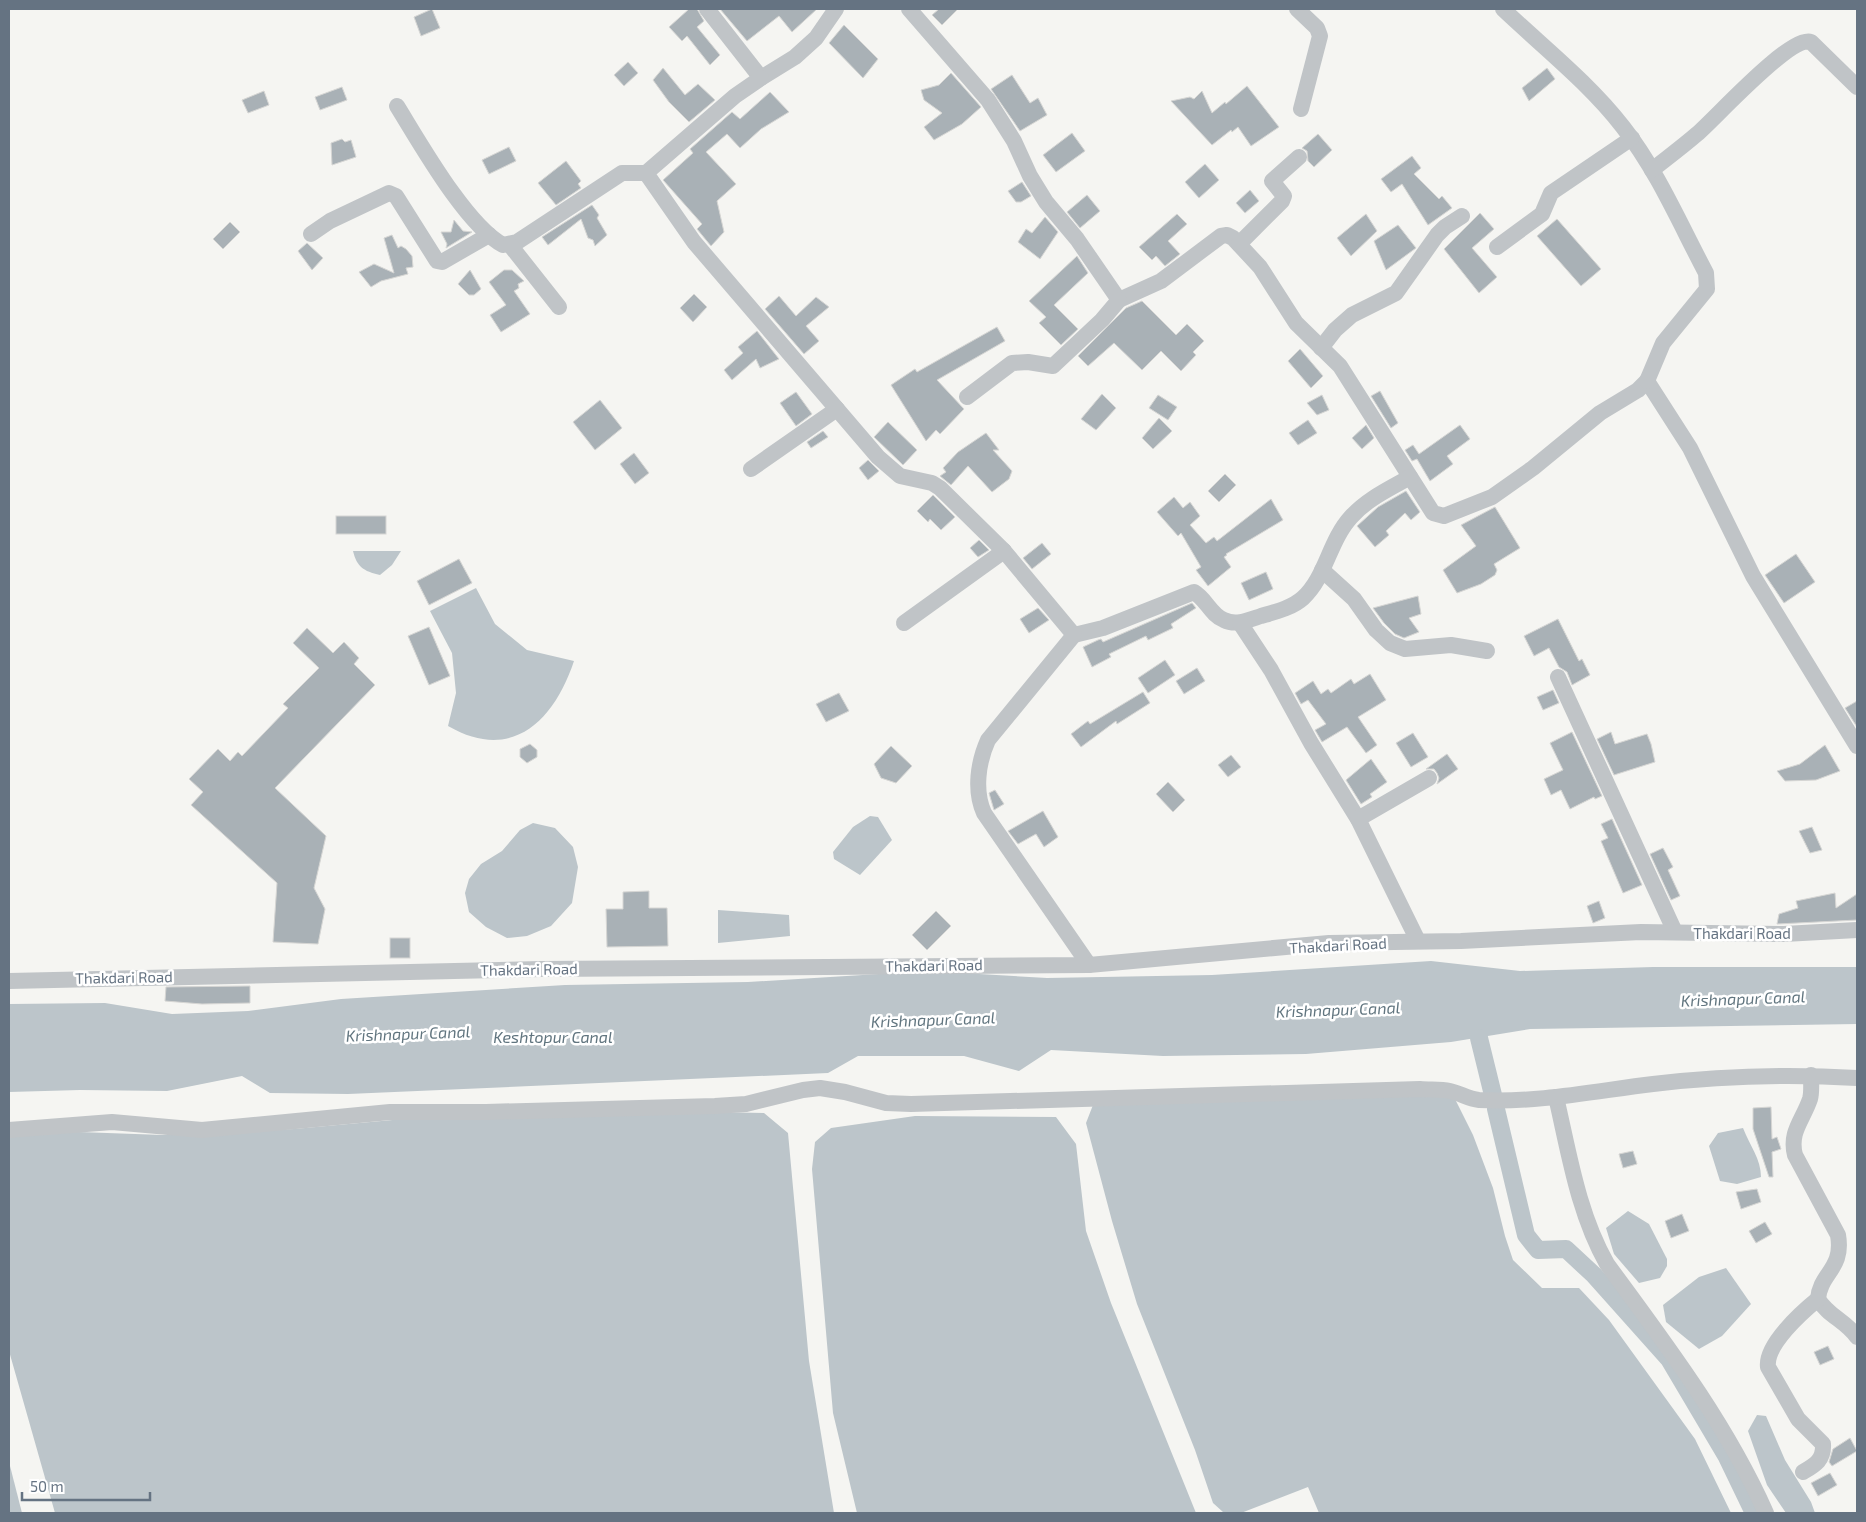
<svg xmlns="http://www.w3.org/2000/svg" width="1866" height="1522" font-family="'Exo 2',sans-serif">
<style>
.water{fill:#bcc5ca}
.lines{fill:none;stroke-linecap:round;stroke-linejoin:round}
.canal{stroke:#bcc5ca;stroke-width:18}
.building{fill:#a9b1b6;stroke:#d6d6d4}
.minor{stroke:#c0c4c7;stroke-width:16}
.labels{text-anchor:middle;dominant-baseline:central;stroke-width:5;stroke-linejoin:round;paint-order:stroke}
.street-label{font-size:15px;fill:#657382;stroke:#fff}
.water-label{font-size:16px;font-style:italic;fill:#61757f;stroke:#fff}
</style>
<rect width="100%" height="100%" fill="#f5f5f2"/>
<g class="water">
<path d="M353,551H401L392,565L380,575C363,571 357,567 353,551Z"/>
<path d="M476,588L495,624L527,650L574,661C554,721 512,763 448,726L456,693L452,653L430,611Z"/>
<polygon points="870,816 878,817 892,840 860,875 834,859 833,852 853,827"/>
<polygon points="533,823 555,828 573,847 578,867 572,903 551,926 527,936 507,938 486,927 469,912 465,893 469,879 481,864 502,851 520,830"/>
<polygon points="718,910 789,915 790,936 718,943"/>
<polygon points="1431,961 1520,971 1653,967 1857,967 1857,1024 1530,1029 1451,1042 1306,1054 1163,1056 1051,1050 1019,1071 964,1056 858,1056 828,1073 348,1094 270,1093 242,1076 167,1091 80,1090 9,1092 9,1004 105,1003 172,1014 248,1011 341,999 565,985 748,982 927,971 1047,978 1212,975"/>
<polygon points="1453,1095 1473,1135 1493,1188 1505,1236 1513,1260 1542,1288 1579,1288 1609,1320 1695,1439 1731,1513 1319,1513 1308,1487 1241,1513 1223,1512 1213,1503 1195,1450 1137,1304 1112,1221 1086,1123 1093,1105"/>
<polygon points="714,1112 764,1113 788,1133 809,1361 834,1513 55,1513 9,1351 9,1136 51,1131 163,1135 294,1129 436,1116"/>
<polygon points="915,1116 1056,1117 1076,1144 1086,1231 1111,1303 1196,1513 857,1513 833,1413 812,1169 815,1142 831,1128"/>
<path d="M1743,1128C1750,1146 1761,1159 1761,1177L1737,1184L1720,1181L1709,1146L1718,1133Z"/>
<polygon points="1628,1211 1649,1224 1667,1259 1667,1266 1660,1278 1639,1283 1614,1254 1606,1228"/>
<polygon points="1726,1268 1751,1304 1722,1336 1699,1349 1666,1322 1663,1305 1699,1277"/>
<polygon points="1757,1415 1766,1416 1785,1460 1811,1502 1815,1513 1786,1513 1767,1485 1748,1431"/>
<polygon points="9,1462 22,1513 9,1513"/>
</g>
<g class="lines">
<g class="canal">
<polyline points="1479,1038 1493,1095"/>
<polyline points="1496,1109 1526,1235 1538,1250 1566,1249 1594,1275 1669,1359 1727,1457 1754,1513"/>
</g>
</g>
<g class="building">
<polygon points="432,9 440,28 421,36 414,17"/>
<polygon points="689,9 697,9 704,21 697,27 720,55 710,65 687,36 682,41 669,27"/>
<polygon points="720,9 817,9 792,32 779,16 747,41"/>
<polygon points="939,9 958,9 942,25 932,15"/>
<polygon points="844,25 878,59 863,78 829,43"/>
<polygon points="628,62 638,73 624,86 614,75"/>
<polygon points="663,68 685,95 698,84 715,100 689,122 669,102 653,80"/>
<polygon points="1547,68 1555,79 1529,101 1522,88"/>
<polygon points="951,73 981,107 962,124 934,140 924,127 942,113 924,100 921,90 939,85"/>
<polygon points="1012,75 1030,103 1038,98 1047,115 1020,131 991,89"/>
<polygon points="1247,86 1279,127 1251,146 1238,127 1232,132 1231,130 1212,145 1171,101 1190,97 1194,99 1202,91 1212,113 1225,102 1226,104"/>
<polygon points="342,87 347,100 320,110 315,97"/>
<polygon points="264,91 269,105 248,113 242,100"/>
<polygon points="770,92 789,112 761,129 740,148 727,134 706,152 736,184 717,201 724,232 711,246 697,229 702,224 663,180 693,153 690,149 732,112 740,119"/>
<polygon points="1072,133 1085,151 1056,172 1043,155"/>
<polygon points="1318,134 1332,150 1314,167 1308,161 1307,151 1302,148"/>
<polygon points="342,139 345,142 351,140 356,157 332,165 331,143"/>
<polygon points="509,147 516,161 489,174 482,160"/>
<polygon points="1412,156 1421,168 1414,174 1439,199 1442,196 1452,208 1428,225 1402,184 1391,192 1381,179"/>
<polygon points="566,161 581,181 578,184 581,188 556,205 538,183"/>
<polygon points="1205,164 1219,180 1199,198 1185,182"/>
<polygon points="1022,182 1031,196 1021,202 1016,202 1008,191"/>
<polygon points="1250,190 1259,201 1245,213 1236,203"/>
<polygon points="1087,195 1100,211 1080,228 1067,212"/>
<polygon points="592,205 599,215 597,218 607,235 595,246 593,240 588,238 581,219 548,245 542,237"/>
<polygon points="1480,213 1494,229 1472,248 1497,277 1479,293 1444,249"/>
<polygon points="1177,214 1187,224 1168,241 1180,254 1165,266 1156,256 1152,260 1139,247"/>
<polygon points="1366,214 1377,231 1351,256 1337,238"/>
<polygon points="1045,217 1058,232 1040,259 1018,242 1026,229 1032,233"/>
<polygon points="1557,219 1601,269 1581,286 1537,236"/>
<polygon points="454,220 463,231 472,232 446,248 447,244 441,232 451,232"/>
<polygon points="230,222 240,232 223,249 213,239"/>
<polygon points="1398,225 1416,248 1386,270 1374,241"/>
<polygon points="392,235 398,248 401,246 406,249 412,256 413,267 406,268 408,274 381,281 371,287 359,272 374,264 394,273 384,238"/>
<polygon points="307,243 323,258 312,270 298,251"/>
<polygon points="1077,256 1088,273 1054,305 1078,329 1061,345 1039,323 1046,317 1029,301"/>
<polygon points="470,270 481,289 474,295 469,295 458,284"/>
<polygon points="504,270 512,270 524,281 518,284 519,288 514,291 530,314 501,332 490,315 506,305 489,282"/>
<polygon points="694,294 707,307 693,322 680,308"/>
<polygon points="779,296 796,316 816,297 829,307 806,326 819,341 804,354 765,309"/>
<polygon points="1142,301 1176,335 1187,324 1204,341 1193,352 1196,355 1181,371 1161,351 1142,370 1114,343 1088,366 1078,356 1126,308"/>
<polygon points="997,327 1005,341 937,380 964,409 940,434 936,430 926,441 891,385 915,369 917,372"/>
<polygon points="757,331 779,359 760,368 756,359 732,380 724,370 743,353 738,347"/>
<polygon points="1300,349 1323,376 1311,388 1288,361"/>
<polygon points="1380,391 1398,423 1391,428 1371,396"/>
<polygon points="796,392 812,414 796,426 780,403"/>
<polygon points="1102,394 1116,408 1096,430 1081,419"/>
<polygon points="1158,395 1177,407 1168,420 1149,408"/>
<polygon points="1322,395 1329,410 1317,415 1307,403"/>
<polygon points="600,400 622,428 595,450 573,422"/>
<polygon points="1159,418 1172,431 1153,449 1142,438"/>
<polygon points="1308,420 1317,433 1298,445 1289,433"/>
<polygon points="888,422 917,450 903,465 874,437"/>
<polygon points="1366,425 1374,438 1362,449 1352,438"/>
<polygon points="1460,425 1470,439 1447,456 1453,464 1430,481 1417,459 1412,461 1405,450 1413,445 1419,454"/>
<polygon points="823,431 828,437 811,448 807,442"/>
<polygon points="986,433 999,450 993,450 1012,471 1009,479 992,492 968,466 951,485 940,476 946,472 943,468 958,452"/>
<polygon points="634,453 649,473 635,484 620,464"/>
<polygon points="868,460 879,471 868,480 859,468"/>
<polygon points="1225,474 1236,485 1219,502 1208,491"/>
<polygon points="1406,491 1420,512 1411,520 1405,513 1386,531 1389,535 1375,547 1357,526 1378,507"/>
<polygon points="933,495 955,517 941,530 930,519 928,522 917,511"/>
<polygon points="1174,497 1183,508 1190,502 1200,516 1190,525 1206,543 1214,537 1217,541 1271,499 1283,520 1226,554 1227,555 1224,557 1231,567 1208,586 1196,570 1201,567 1181,533 1178,536 1157,512"/>
<polygon points="1495,507 1520,548 1494,564 1497,570 1495,575 1481,584 1457,593 1443,570 1476,546 1461,525"/>
<rect x="336" y="516" width="50" height="18"/>
<polygon points="979,540 989,550 978,557 970,548"/>
<polygon points="1042,543 1051,554 1032,569 1023,558"/>
<polygon points="1796,554 1815,582 1784,603 1765,575"/>
<polygon points="459,559 472,583 429,605 417,581"/>
<polygon points="1266,572 1273,589 1249,600 1241,583"/>
<polygon points="1418,596 1421,614 1409,618 1419,632 1404,638 1395,634 1384,623 1373,608"/>
<polygon points="1192,603 1196,608 1171,624 1173,628 1148,640 1146,636 1109,654 1111,657 1092,667 1083,647 1098,640 1101,639 1103,642"/>
<polygon points="1038,608 1049,620 1029,633 1020,619"/>
<polygon points="1558,619 1579,661 1582,659 1590,675 1572,685 1567,672 1559,667 1549,648 1534,656 1524,636"/>
<polygon points="429,627 450,676 429,685 408,636"/>
<polygon points="307,628 333,653 344,642 359,658 354,664 375,685 275,788 326,836 314,888 325,909 318,944 273,942 277,883 191,805 203,792 189,779 218,749 230,761 238,752 242,756 288,708 283,704 319,668 293,643"/>
<polygon points="1165,660 1175,675 1148,693 1138,678"/>
<polygon points="1197,668 1205,681 1184,694 1176,681"/>
<polygon points="1370,674 1386,700 1358,717 1377,745 1366,753 1347,727 1322,742 1315,730 1326,724 1308,700 1301,704 1295,693 1313,681 1321,694 1328,689 1331,693 1351,679 1354,684"/>
<polygon points="1553,690 1559,703 1543,710 1537,697"/>
<polygon points="1143,692 1150,703 1117,724 1116,721 1081,747 1071,734 1088,721 1090,724"/>
<polygon points="839,693 849,711 826,722 816,704"/>
<polygon points="1857,701 1857,727 1845,708"/>
<polygon points="1572,732 1602,796 1595,799 1594,797 1570,809 1561,790 1551,795 1544,779 1563,770 1550,743"/>
<polygon points="1611,732 1615,744 1647,734 1651,744 1655,762 1614,775 1597,739"/>
<polygon points="1413,733 1428,757 1411,767 1396,743"/>
<polygon points="530,744 537,750 537,757 527,763 520,757 520,749"/>
<polygon points="1825,745 1840,771 1816,780 1785,781 1777,771 1800,764"/>
<polygon points="891,746 912,766 896,783 881,778 874,764"/>
<polygon points="1447,754 1458,769 1437,784 1439,778 1437,773 1434,769 1426,769"/>
<polygon points="1231,755 1241,767 1228,777 1218,765"/>
<polygon points="1371,759 1387,782 1370,794 1372,797 1361,804 1346,780"/>
<polygon points="1168,782 1185,800 1173,812 1156,794"/>
<polygon points="995,790 1004,804 994,810 989,793"/>
<polygon points="1043,811 1058,837 1044,847 1036,834 1018,844 1008,831"/>
<polygon points="1612,819 1642,885 1623,893 1601,841 1608,838 1601,824"/>
<polygon points="1812,827 1822,850 1810,853 1799,831"/>
<polygon points="1663,848 1673,867 1668,870 1680,896 1671,900 1650,854"/>
<polygon points="649,891 649,908 667,908 668,946 607,947 606,909 623,909 623,892"/>
<polygon points="1835,893 1836,908 1857,894 1857,920 1777,924 1779,914 1798,908 1796,901"/>
<polygon points="1599,901 1605,918 1593,923 1587,906"/>
<polygon points="936,911 951,926 927,950 912,935"/>
<rect x="390" y="938" width="20" height="20"/>
<polygon points="250,986 250,1003 202,1004 165,1001 166,987"/>
<polygon points="1771,1107 1772,1139 1777,1137 1781,1149 1772,1152 1773,1177 1769,1177 1753,1129 1753,1108"/>
<polygon points="1633,1151 1637,1164 1623,1168 1619,1154"/>
<polygon points="1757,1189 1761,1202 1741,1209 1736,1192"/>
<polygon points="1682,1214 1689,1231 1671,1238 1665,1221"/>
<polygon points="1765,1222 1772,1234 1756,1243 1749,1231"/>
<polygon points="1828,1346 1834,1359 1820,1365 1814,1352"/>
<polygon points="1850,1438 1857,1451 1832,1466 1829,1462 1833,1449"/>
<polygon points="1830,1473 1837,1485 1818,1496 1811,1483"/>
</g>
<g class="lines">
<g class="minor">
<polyline points="707,9 761,78 795,57 816,38 836,9"/>
<polyline points="909,9 988,100 1014,141 1030,176 1046,202 1077,239 1119,300 1161,281 1221,236 1227,235 1233,238 1260,267 1296,323 1340,366 1433,513 1444,516 1492,497 1533,468 1600,413 1638,390 1647,381 1690,448 1753,576 1857,746"/>
<polyline points="1297,9 1317,28 1320,36 1301,109"/>
<path d="M1503,9C1543,47 1589,83 1623,127C1657,170 1680,224 1706,273L1707,289L1663,343L1647,381"/>
<path d="M761,78L735,96L646,173L694,242L878,457L900,476L932,483L940,488L1004,551L1074,635L1103,628L1194,592C1206,599 1211,615 1224,620C1236,626 1249,620 1261,616C1275,612 1292,608 1303,598C1326,577 1329,541 1351,517C1367,499 1389,489 1410,477"/>
<path d="M397,106C420,143 466,225 503,245L517,242L622,173H646"/>
<path d="M1652,170C1667,158 1682,147 1697,134C1715,119 1790,35 1811,42L1857,87"/>
<polyline points="311,234 330,221 389,193 396,196 437,261 442,262 489,235"/>
<polyline points="1239,244 1282,201 1284,196 1272,181 1299,157"/>
<polyline points="510,245 559,307"/>
<polyline points="1497,247 1542,214 1551,193 1632,138"/>
<polyline points="1321,348 1335,330 1352,315 1396,293 1437,235 1445,227 1462,216"/>
<polyline points="967,397 1012,363 1028,362 1053,366 1102,320 1119,300"/>
<polyline points="751,469 837,409"/>
<polyline points="1322,570 1354,599 1376,630 1390,643 1405,649 1451,645 1487,651"/>
<polyline points="904,623 1004,551"/>
<polyline points="1240,623 1271,670 1311,743 1358,819 1418,941"/>
<path d="M1074,635L988,740C978,762 974,791 984,813L1089,965"/>
<polyline points="1558,677 1675,932"/>
<polyline points="1358,819 1429,778"/>
<polyline points="9,981 542,969 1089,965 1329,943 1461,941 1641,932 1784,934 1857,930"/>
<path d="M1811,1075C1811,1083 1812,1092 1810,1099C1803,1120 1789,1132 1795,1155L1838,1235C1844,1269 1820,1273 1818,1299C1828,1316 1846,1321 1857,1337"/>
<path d="M1556,1097C1569,1153 1578,1213 1607,1264C1665,1343 1726,1423 1766,1513"/>
<path d="M9,1130L112,1122L202,1130L390,1112H486L715,1106L746,1104L803,1090L820,1088L845,1092L886,1103L911,1104L1420,1089C1430,1090 1440,1089 1450,1091C1460,1093 1468,1099 1479,1100C1537,1103 1595,1091 1653,1084C1720,1076 1789,1074 1857,1078"/>
<path d="M1803,1472C1815,1465 1824,1460 1823,1444L1798,1419L1768,1367C1765,1345 1802,1312 1818,1299"/>
</g>
</g>
<g class="labels">
<g class="street-label">
<text x="1742" y="933">Thakdari Road</text>
<text transform="translate(1338 945) rotate(-3)">Thakdari Road</text>
<text transform="translate(934 965) rotate(-1)">Thakdari Road</text>
<text transform="translate(529 969) rotate(-1)">Thakdari Road</text>
<text transform="translate(124 977) rotate(-1)">Thakdari Road</text>
</g>
<g class="water-label">
<text transform="translate(1743 998) rotate(-2)">Krishnapur Canal</text>
<text transform="translate(1338 1009) rotate(-2)">Krishnapur Canal</text>
<text transform="translate(933 1019) rotate(-2)">Krishnapur Canal</text>
<text transform="translate(408 1033) rotate(-2)">Krishnapur Canal</text>
<text x="553" y="1036">Keshtopur Canal</text>
</g>
</g>
<rect width="1866" height="1522" fill="none" stroke="#657382" stroke-width="20"/>
<path d="M22 1492v8h128v-8" fill="none" stroke="#657382" stroke-width="2.5"/>
<text x="30" y="1492" font-size="15" fill="#657382" stroke="#ffffff" stroke-width="4" paint-order="stroke">50 m</text>
</svg>
